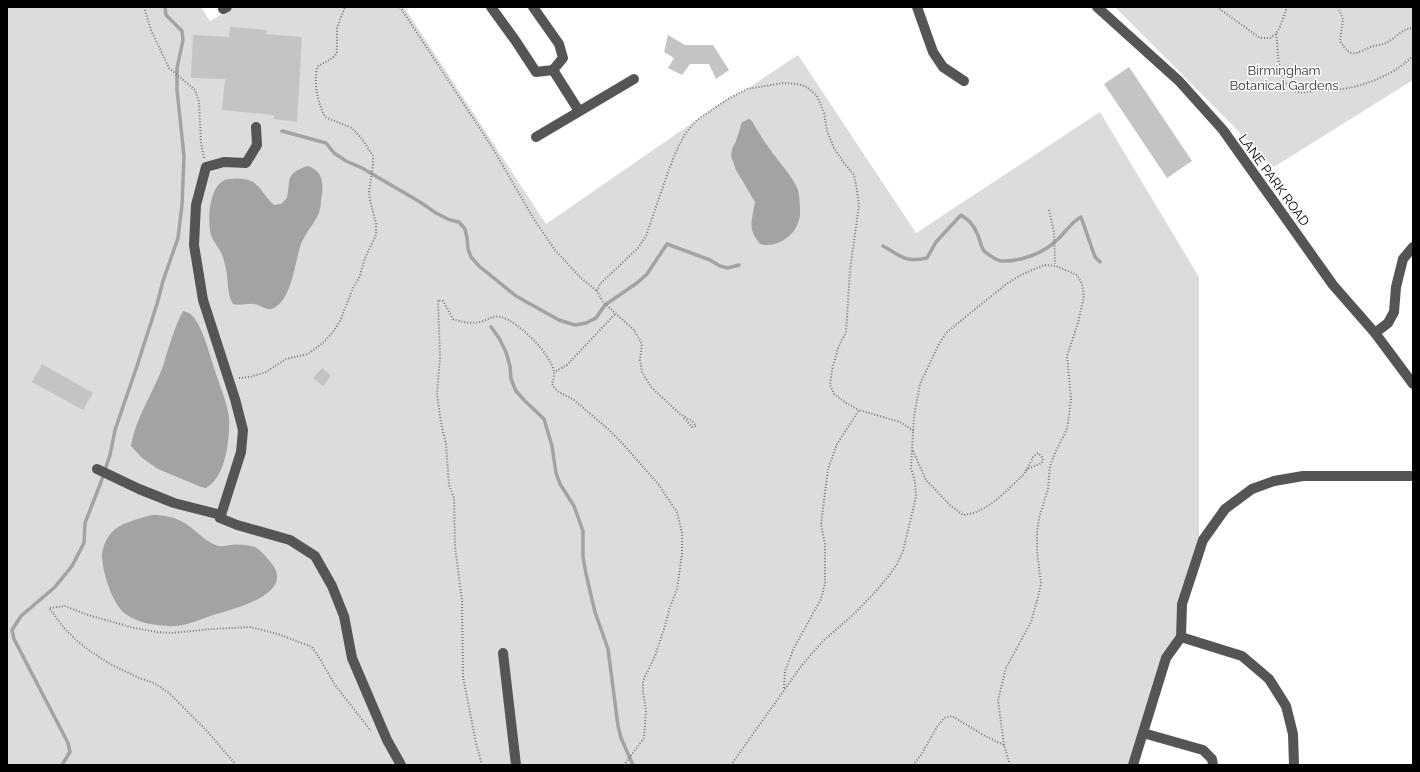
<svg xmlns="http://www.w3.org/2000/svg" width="1420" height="772" font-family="Raleway,sans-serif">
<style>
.green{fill:#dcdcdc}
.water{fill:#a3a3a3}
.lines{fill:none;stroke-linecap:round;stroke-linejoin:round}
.stream{stroke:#a3a3a3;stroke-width:3.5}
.building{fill:#c4c4c4}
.path{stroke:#777;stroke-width:2;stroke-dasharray:1 2;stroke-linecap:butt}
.minor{stroke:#555;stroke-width:10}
.labels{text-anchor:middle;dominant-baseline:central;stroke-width:3;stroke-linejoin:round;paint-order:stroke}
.park-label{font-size:13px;fill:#333;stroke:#fff}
.street-label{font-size:13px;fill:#000;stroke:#fff}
</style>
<rect width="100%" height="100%" fill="#fff"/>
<g class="green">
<polygon points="7,7 201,7 210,21 235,7 404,7 546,224 727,99 747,89 798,55 916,233 1100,112 1199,277 1199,538 1177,603 1176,636 1128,765 7,765"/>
<polygon points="1115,7 1413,7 1413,80 1274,167"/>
</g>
<g class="water">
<path d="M749,119L752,121C761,138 773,154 785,169C790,176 795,182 798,190C800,198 800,207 800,215C799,223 795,231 789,236C780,243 772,247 760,244C747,227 752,222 755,202L736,170L731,156L732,149L736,141L742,122Z"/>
<path d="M307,166C324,170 324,186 321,200C321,205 320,211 318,215C313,225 305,234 301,244C295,261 292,299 274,308C267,312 262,305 254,304C247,303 241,306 233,304C226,293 229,278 225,265C224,259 221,251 217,246C215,242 212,239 211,235C207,220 209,181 229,179C236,178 247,178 253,182C262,188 266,198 274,205L281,204L287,198C291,177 285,175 307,166Z"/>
<path d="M183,311C188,312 191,314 195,319C205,334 209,354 215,371C220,386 227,402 229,418C230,438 226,477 206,488L201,487L158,469L142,458L131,446C136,417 153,393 163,366C169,347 174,328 183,311Z"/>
<path d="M152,515C164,515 176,517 186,524C197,531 206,543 219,546C222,547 227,545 231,545C237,544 248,545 255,547C261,550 268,559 272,564C294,592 239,608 220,613C205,617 184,628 168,626C154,625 139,623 127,615C113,607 102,571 102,555C102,550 105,541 109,536C117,523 138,519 152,515Z"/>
</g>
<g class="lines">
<g class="stream">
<polyline points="282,131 326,143 334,153 346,161 362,168 420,202 436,213 450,220 459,222 465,229 467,238 468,249 471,257 479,266 516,296 559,320 575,325 586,323 596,318 605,305 637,283 647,274 667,244 710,260 720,266 728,268 739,265"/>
<path d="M883,246C901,256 905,263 927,258L936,242L961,215C972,222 976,229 980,241C981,245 982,249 985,252C990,255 995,260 1001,261C1020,262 1044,253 1057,240C1066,232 1071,222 1081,217L1095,257L1100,262"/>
<polyline points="491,327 499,338 506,352 510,366 511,379 516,391 525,401 544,419 552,446 556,473 560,484 574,506 583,531 583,557 586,574 595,612 608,649 618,726 621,738 633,765"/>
<polyline points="62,765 70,752 68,743 14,639 12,630 21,616 55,587 72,566 84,543 85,523 101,482 110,455 115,430 137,366 157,304 163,281 178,238 182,205 184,156 177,90 177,68 183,40 182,31 166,15 165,7"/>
</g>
</g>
<g class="building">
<polygon points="230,27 267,30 266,34 302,37 297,122 274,119 274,115 222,110 225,79 191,78 193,35 229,37"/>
<polygon points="668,35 685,45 713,45 729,70 716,79 709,64 690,64 682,75 668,68 674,58 664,52"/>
<polygon points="1129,67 1192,161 1167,178 1104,84"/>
<polygon points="42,364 93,393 83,410 32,382"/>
<polygon points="322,368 331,376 323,386 313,378"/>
</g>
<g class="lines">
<g class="path">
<polyline points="144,7 151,30 169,68 195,90 199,102 201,143 204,158"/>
<polyline points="400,7 492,147 535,221 555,250 581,278 597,291"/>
<polyline points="1217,7 1260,38 1270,38 1276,34 1281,25 1287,7"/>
<path d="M1338,7L1343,19L1340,41C1352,60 1355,53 1371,47C1376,45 1381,45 1386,43C1396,38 1402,28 1413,28"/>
<path d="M1276,34C1279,51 1276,74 1289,87C1297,95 1304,92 1314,91C1326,90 1337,90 1348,88C1367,85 1401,71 1413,55"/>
<polyline points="1049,210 1054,232 1055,264"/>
<polyline points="556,371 567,365 616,313"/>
<path d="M239,378L250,377L266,372L286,359L308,354L324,342L333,332L340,321L353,288L359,278L365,258L376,235V224L370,200L369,192L373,165V156L362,139L352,128L325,117C317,100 314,86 317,67C324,62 332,60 337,53V28L345,7"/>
<polyline points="684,418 692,427 696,426 692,421 680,414 651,387 642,372 640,360 642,344 634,330 603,302 597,291 600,284 638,248 646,236 668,172 675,154 685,134 697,120 728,99 747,89 783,83 797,84 807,87 817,96 824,113 827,131 834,148 844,163 854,175 857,190 859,205 850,270 846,332 838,348 832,370 830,385 834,394 846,403 859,410"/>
<path d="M913,451L926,480L950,505L963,515C987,513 1006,491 1023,475L1027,469L1042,463L1043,458L1038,453L1033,457L1026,471"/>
<polyline points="784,688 785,671 794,648 821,599 825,583 825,544 821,524 828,469 837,444 859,410 900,422 914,431"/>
<polyline points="236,765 207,731 169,693 154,683 139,678 110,664 90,651 76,640 64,628 49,608 65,606 88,615 134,628 157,632 172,633 212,629 250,627 278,634 312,647 320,659 335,685 371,731"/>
<path d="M482,765L476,743L463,677L462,600L455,547L454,498L449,485L446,444L441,423L437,394L440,357L438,300L443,301L453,319C462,322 471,324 480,322C488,320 493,315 501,317C519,322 551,354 554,372C555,375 553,380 552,384L557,391L574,400L608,429L624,445L659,485L677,512L682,533V554L677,589L670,607L665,626L655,656L643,681V692L646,710L644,738L624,765"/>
<polyline points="731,765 802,665 822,642 855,613 875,592 888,577 897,564 903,551 916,497 915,482 911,468 914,416 920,384 939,344 947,332 1005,285 1021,275 1044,265 1056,266 1077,275 1082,284 1084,296 1078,323 1067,356 1071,399 1068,423 1066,431 1055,453 1050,466 1048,489 1039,518 1037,533 1037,551 1041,583 1038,597 1031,622 1006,668 998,700 1004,745"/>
<polyline points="913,765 921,755 937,727 944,718 952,716 985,736 1004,745 1010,765"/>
</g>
<g class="minor">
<polyline points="491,7 515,40 536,72 553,70 563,58 559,44 533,7"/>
<polyline points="917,7 933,52 943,67 964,81"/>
<polyline points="1097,7 1179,81 1223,130 1333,285 1375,333 1413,384"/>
<polyline points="223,9 227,7"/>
<polyline points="553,70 579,111"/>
<polyline points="256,127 257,145 246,163 224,162 206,167 196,205 194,245 203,300 235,399 243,430 241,452 220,518 237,525 290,540 315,556 332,586 344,616 352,658 387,740 401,765"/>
<polyline points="536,137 634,79"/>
<polyline points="1375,333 1388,323 1394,312 1396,287 1403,259 1413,247"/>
<polyline points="97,469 139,489 174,503 221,515"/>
<polyline points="1181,637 1242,656 1269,679 1286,706 1293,734 1294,765"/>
<polyline points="503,653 516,765"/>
<polyline points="1143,733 1203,750 1212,759 1213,765"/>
<polyline points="1133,765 1166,658 1181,637 1182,604 1203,540 1225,509 1252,489 1274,481 1303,476 1413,476"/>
</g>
</g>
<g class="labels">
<g class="park-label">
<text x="1284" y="70">Birmingham<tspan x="1284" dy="15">Botanical Gardens</tspan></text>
</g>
<g class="street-label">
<text transform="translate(1274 180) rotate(54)">LANE PARK ROAD</text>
</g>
</g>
<rect width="1420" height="772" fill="none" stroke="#000000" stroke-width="16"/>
</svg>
